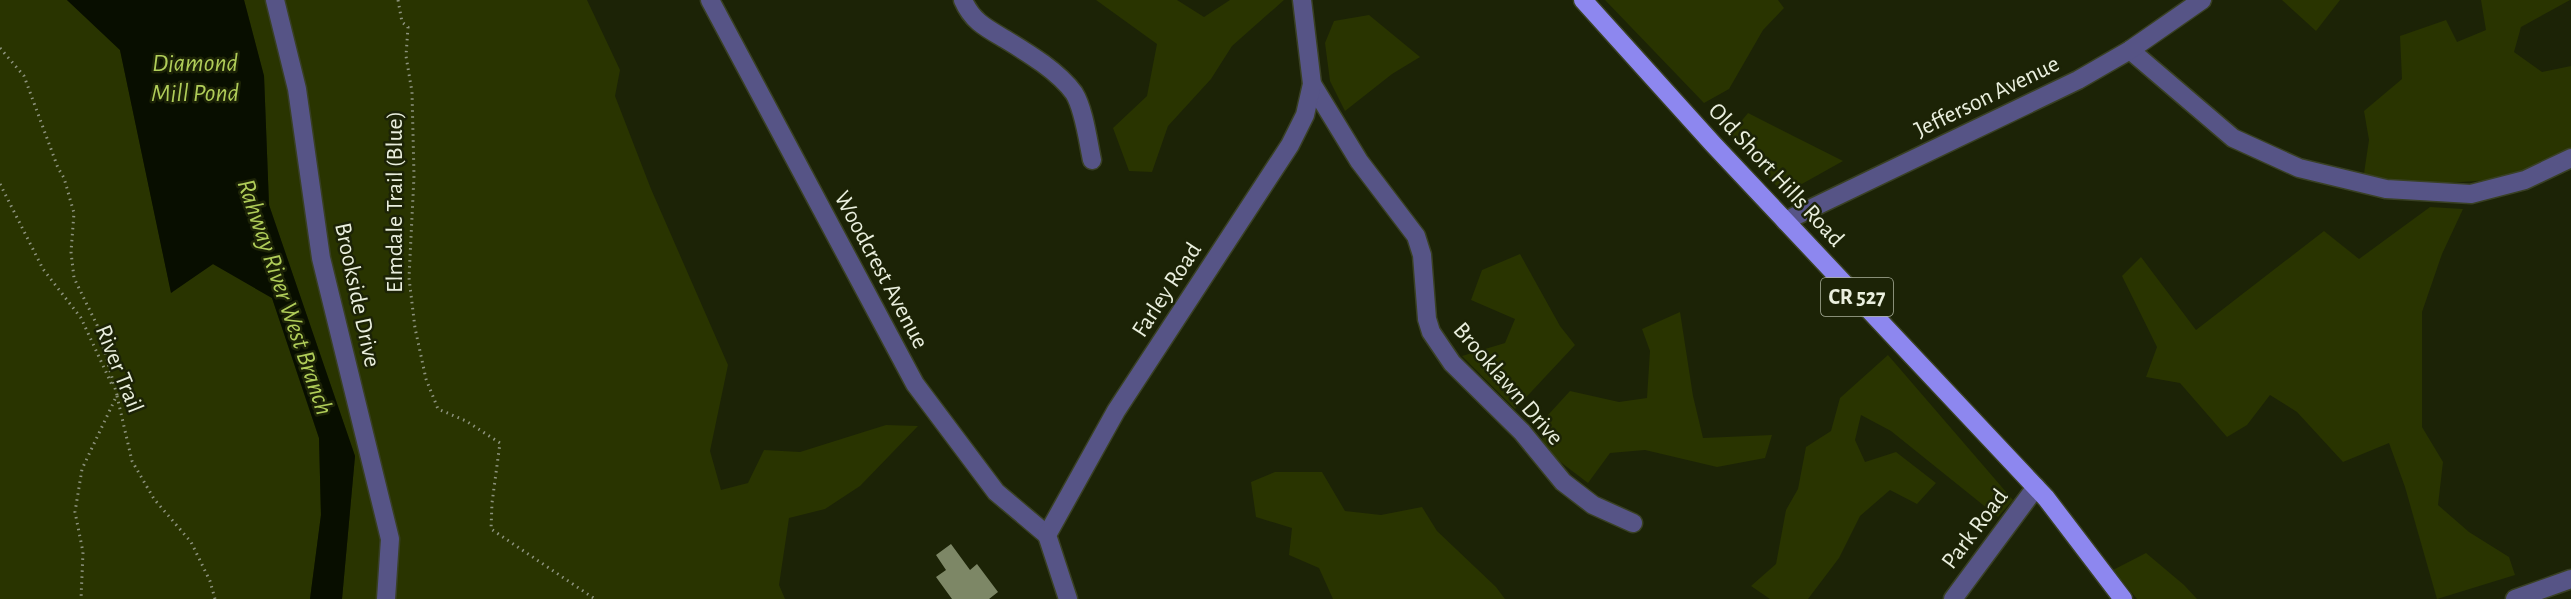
<svg xmlns="http://www.w3.org/2000/svg" width="2571" height="599" font-family="'Alegreya Sans',sans-serif">
<style>
.green{fill:#293400}
.water{fill:#080e00}
.building{fill:#7d8766}
.lines{fill:none;stroke-linecap:round;stroke-linejoin:round}
.minor-casing{stroke:#394024;stroke-width:21}
.major-casing{stroke:#394024;stroke-width:21}
.path{stroke:#8d937d;stroke-width:3;stroke-dasharray:1.5 4.5;stroke-linecap:butt}
.minor{stroke:#565486;stroke-width:18}
.major{stroke:#8d87ef;stroke-width:18}
.labels{text-anchor:middle;dominant-baseline:central;stroke-width:5;stroke-linejoin:round;paint-order:stroke}
.shield{fill:#1c2306;stroke:#acb29d;stroke-width:1.5}
.shield-label{font-size:22px;font-weight:bold;fill:#eaefde}
.street-label{font-size:24px;fill:#eaefde;stroke:#1c2306}
.water-label{font-size:26px;font-style:italic;fill:#b0cd59;stroke:#1c2306}
</style>
<rect width="100%" height="100%" fill="#1c2306"/>
<g class="green">
<polygon points="0,0 67,0 120,50 171,292 213,264 272,298 319,438 321,515 310,599 0,599"/>
<polygon points="244,0 587,0 620,70 615,96 651,189 728,365 710,451 721,490 748,483 764,450 800,452 886,425 918,426 860,486 825,509 789,518 779,585 785,599 342,599 355,456 269,205 264,76"/>
<polygon points="1096,0 1177,0 1204,17 1230,0 1284,0 1232,46 1211,79 1168,126 1152,172 1129,171 1113,128 1147,96 1157,44"/>
<polygon points="1605,0 1778,0 1784,8 1763,30 1729,89 1704,103"/>
<polygon points="2282,0 2340,0 2316,31"/>
<polygon points="2481,0 2570,0 2521,27 2514,52 2542,72 2571,66 2571,152 2520,178 2432,184 2363,180 2369,140 2364,111 2402,79 2400,36 2446,20 2457,42 2486,30"/>
<polygon points="1369,15 1420,57 1392,74 1345,111 1330,81 1325,43 1334,21"/>
<polygon points="1748,113 1843,161 1784,194 1730,135"/>
<polygon points="2430,207 2463,209 2442,254 2422,312 2422,427 2443,462 2438,505 2469,532 2509,557 2515,575 2437,599 2405,487 2389,443 2343,462 2297,412 2270,395 2247,425 2227,437 2180,383 2146,377 2157,347 2122,276 2141,257 2196,330 2324,231 2359,259"/>
<polygon points="1520,254 1560,326 1575,345 1515,409 1462,356 1505,343 1515,319 1471,300 1482,270"/>
<polygon points="1680,312 1693,396 1703,438 1772,435 1765,458 1717,467 1645,450 1610,453 1588,483 1546,451 1538,426 1570,391 1619,402 1647,398 1650,351 1642,329"/>
<polygon points="1888,355 2013,500 1998,517 1891,431 1861,415 1855,440 1865,462 1896,452 1936,483 1917,504 1890,490 1860,516 1839,558 1808,599 1770,599 1751,586 1776,564 1786,510 1798,489 1806,447 1831,431 1840,398"/>
<polygon points="1275,472 1322,472 1345,511 1381,515 1422,507 1437,531 1496,587 1505,599 1333,599 1319,568 1289,555 1292,528 1256,517 1251,482"/>
<polygon points="2146,553 2184,585 2197,599 2137,599 2113,570"/>
</g>
<polygon class="water" points="67,0 244,0 264,76 269,205 355,456 342,599 310,599 321,515 319,438 272,298 213,264 171,293 120,50"/>
<polygon class="building" points="951,544 970,570 977,564 998,592 989,599 952,599 936,577 946,570 936,555"/>
<g class="lines">
<g class="minor-casing">
<g id="minor">
<polyline points="275,0 297,89 321,258 390,539 386,599"/>
<polyline points="710,0 915,384 996,492 1047,535"/>
<path d="M963,0C972,21 986,28 1005,39C1028,53 1058,71 1074,93C1084,109 1088,141 1092,160"/>
<polyline points="2130,50 2233,138 2299,168 2386,189 2471,194 2525,180 2571,158"/>
<polyline points="1312,84 1359,161 1416,236 1422,255 1427,319 1431,332 1452,363 1522,432 1563,482 1593,505 1633,523"/>
<polyline points="1785,221 2078,80 2130,50 2202,0"/>
<polyline points="1068,599 1047,535 1116,411 1290,145 1305,115 1312,84 1302,0"/>
<polyline points="1953,599 2036,487"/>
<polyline points="2515,599 2571,579"/>
</g>
</g>
<g class="major-casing">
<polyline id="major" points="1583,0 1713,144 2046,498 2123,599"/>
</g>
<g class="path">
<polyline points="398,0 402,22 408,27 406,56 412,92 414,176 409,278 415,328 426,379 438,409 466,421 500,443 492,503 491,529 595,599"/>
<polyline points="0,48 24,76 58,168 64,178 74,213 71,252 74,278 97,325 117,395 82,469 75,512 83,552 81,599"/>
<polyline points="0,184 43,269 81,318 112,385"/>
<polyline points="117,396 132,461 154,499 191,542 210,581 215,599"/>
</g>
<use href="#minor" class="minor"/>
<use href="#major" class="major"/>
</g>
<g class="labels">
<rect class="shield" x="1821" y="278" width="72" height="38" rx="4.5"/>
<g class="shield-label">
<text x="1857" y="297">CR 527</text>
</g>
<g class="street-label">
<text transform="translate(1987 97) rotate(-26)">Jefferson Avenue</text>
<text transform="translate(1776 175) rotate(47)">Old Short Hills Road</text>
<text transform="translate(395 202) rotate(-90)">Elmdale Trail (Blue)</text>
<text transform="translate(881 270) rotate(62)">Woodcrest Avenue</text>
<text transform="translate(1167 290) rotate(-57)">Farley Road</text>
<text transform="translate(357 295) rotate(78)">Brookside Drive</text>
<text transform="translate(119 369) rotate(68)">River Trail</text>
<text transform="translate(1508 384) rotate(49)">Brooklawn Drive</text>
<text transform="translate(1975 529) rotate(-53)">Park Road</text>
</g>
<g class="water-label">
<text x="195" y="63">Diamond<tspan x="195" dy="30">Mill Pond</tspan></text>
<text transform="translate(285 297) rotate(71)">Rahway River West Branch</text>
</g>
</g>
</svg>
